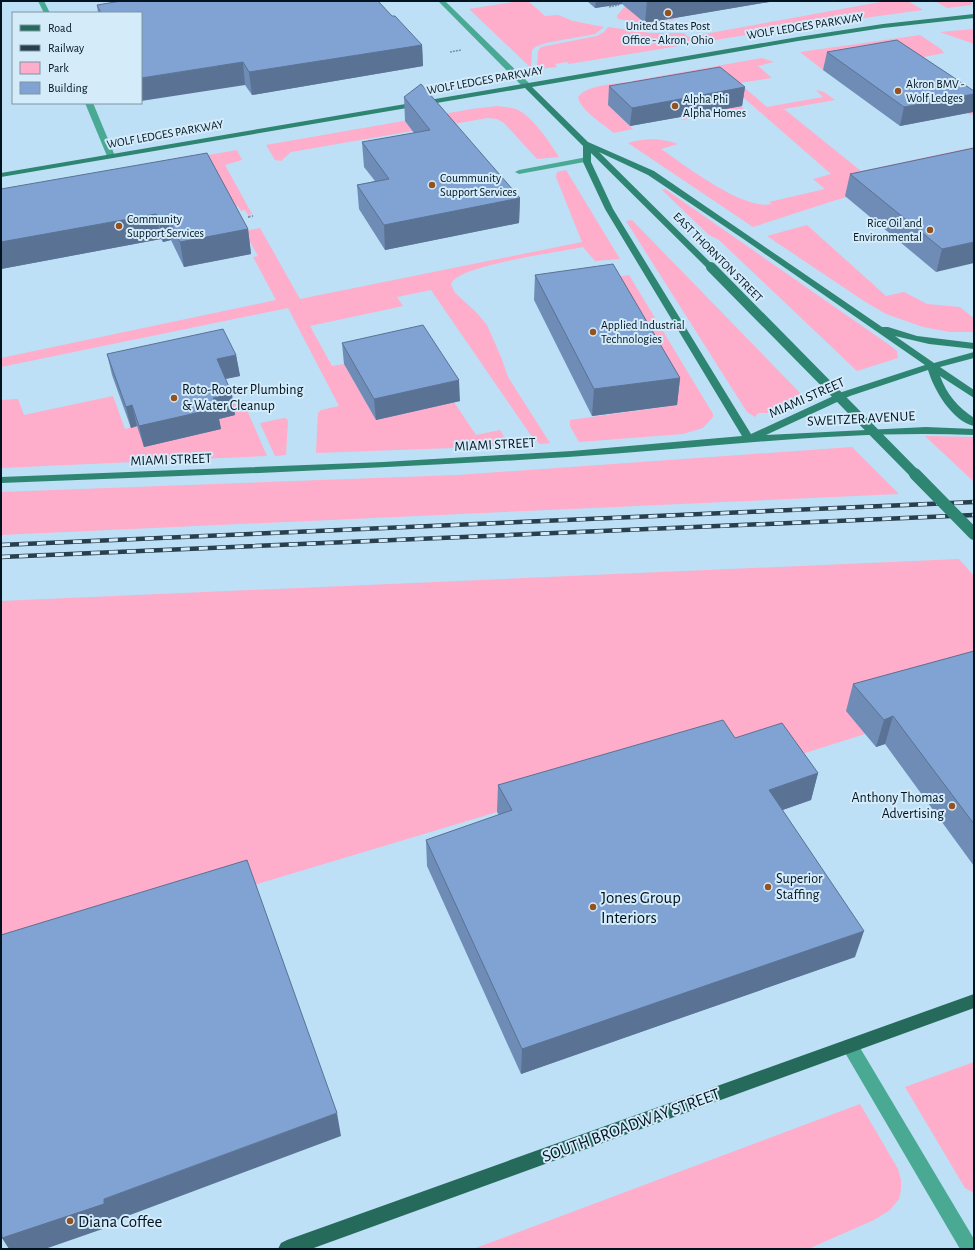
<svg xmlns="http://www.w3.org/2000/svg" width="975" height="1250" font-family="'Alegreya Sans',sans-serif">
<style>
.green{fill:#feadca}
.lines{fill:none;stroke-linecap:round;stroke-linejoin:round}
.path-far1{stroke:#7794a6;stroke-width:1.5;stroke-dasharray:2 1;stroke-linecap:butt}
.path{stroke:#7794a6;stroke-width:2;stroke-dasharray:2.5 1.5;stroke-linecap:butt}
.lane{fill:#49a993;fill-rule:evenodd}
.street{fill:#49a993;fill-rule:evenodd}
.secondary{fill:#2e8572;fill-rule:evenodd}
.primary{fill:#266a5b;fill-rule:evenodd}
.rail-casing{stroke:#293f4e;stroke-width:4.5}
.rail{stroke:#d4ebfa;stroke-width:3;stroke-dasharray:9;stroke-linecap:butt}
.secondary-bridge-far1{stroke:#2e8572;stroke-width:10}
.secondary-bridge{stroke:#2e8572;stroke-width:12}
.wall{fill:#6e8cb5}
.shaded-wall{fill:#5a7294}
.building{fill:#80a3d3;stroke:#5a7294}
.poi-dot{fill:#94531e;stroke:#d4ebfa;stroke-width:1.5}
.labels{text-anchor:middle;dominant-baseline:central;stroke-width:4;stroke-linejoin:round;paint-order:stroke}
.far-poi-label{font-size:12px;fill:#001320;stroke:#d4ebfa;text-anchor:start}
.far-street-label{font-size:12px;fill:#001320;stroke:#d4ebfa}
.poi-label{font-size:14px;fill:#001320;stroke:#d4ebfa;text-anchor:start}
.street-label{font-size:14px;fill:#001320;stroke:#d4ebfa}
.near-poi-label{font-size:17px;fill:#001320;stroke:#d4ebfa;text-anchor:start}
.near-street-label{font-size:17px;fill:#001320;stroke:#d4ebfa}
</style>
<rect width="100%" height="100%" fill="#bde0f6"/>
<g class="green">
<polygon points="519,1 528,1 545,16 558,15 573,21 604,27 595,34 546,43 535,47 532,50 531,68 469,9"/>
<polygon points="886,1 908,1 923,10 783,29 569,64 567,62 555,64 557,67 537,69 538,51 541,47 597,36 604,32 608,27 650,33 684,33 688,37"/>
<polygon points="935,1 971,1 972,5 947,8"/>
<polygon points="633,6 645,23 675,18 677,19 646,24 618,19 617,16 624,7"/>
<polygon points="974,29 974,44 940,32"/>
<polygon points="920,35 941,49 944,53 909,60 974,105 974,114 970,115 967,113 972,112 893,57 823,70 800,52"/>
<path d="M762,58L774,62L758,66L772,78L739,83L767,107L823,97L816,90L824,92L835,100L784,109L861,171L974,147V169L846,196L847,197L833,201L753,227L628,143C646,138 660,138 678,144L661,149C685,165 743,211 772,204L769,202L825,189L813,179L831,174L744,98L735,99L649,96L632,81Z"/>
<path d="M626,82L643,99L609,105L633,129L614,133C604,125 581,110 578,98C583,86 613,84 626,82Z"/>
<path d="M497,106C504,107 511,107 518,110C534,118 550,143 559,157L537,159L504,123L497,119L488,118L291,152L281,161L275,160L266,145L472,109Z"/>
<polygon points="740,106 744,109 682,120 683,116"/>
<polygon points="237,150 242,160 225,165 252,214 248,215 245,210 241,211 238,206 227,208 32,186"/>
<path d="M566,170L620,259L595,261L583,247C561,252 457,265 451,284L455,293L476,312L487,325L501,357L508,377L550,443L540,444L530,434L431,290L397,297L403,306L310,326L332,366L344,364L376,420L454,402L476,435L500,430L506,440L507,446L316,453L318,413L321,410L339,406L288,308L1,367V358L276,300L253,257L258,256L244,231L260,228L300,299L582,242L556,177L557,172Z"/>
<polygon points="665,189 888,344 897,351 898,358 857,371 719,240 709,235 662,190"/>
<polygon points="632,220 803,396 768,413 758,413 755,417 747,412 626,221"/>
<polygon points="807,225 886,296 904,292 927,304 960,307 972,317 974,317 974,332 950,332 923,327 886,314 864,301 767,236"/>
<polygon points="629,275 713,414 713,417 703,428 683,434 579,442 570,426 570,420 677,405 606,279"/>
<polygon points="113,396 125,429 137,426 217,419 230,404 243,401 267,456 1,468 1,400 18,399 24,415"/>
<polygon points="284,418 287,419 288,422 286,455 275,456 260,423"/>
<polygon points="925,436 974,437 974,482"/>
<polygon points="852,447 899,494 1,535 1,492 457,475"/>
<polygon points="959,559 974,576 974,675 865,734 783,760 497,812 201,901 1,963 1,601"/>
<polygon points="974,1062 974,1193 965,1188 905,1087"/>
<polygon points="860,1104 898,1169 901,1180 901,1190 899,1199 890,1210 874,1220 808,1249 473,1249"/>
</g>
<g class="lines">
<g class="path-far1">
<polyline points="609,7 619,5"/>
<polyline points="450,52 461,50"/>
</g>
<polyline class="path" points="248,217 253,216"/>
<g class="lane">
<polygon points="587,157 591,159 590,161 519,174 515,172 519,170"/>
<polygon points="850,1039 856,1041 974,1239 974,1249 960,1249 844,1051 842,1046 844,1041"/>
</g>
<g class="street">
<polygon points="38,1 44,1 50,13 44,13"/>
<polygon points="438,1 445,1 529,83 529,87 523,87"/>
<polygon points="85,103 93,103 115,156 114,158 111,158 107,156"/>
</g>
<path class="secondary" d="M974,14V18L883,28L798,41L532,87L588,142L654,171L882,327H888L917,336L974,343V349L929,344L895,336L934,363L974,352V358L940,367L974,390V398L940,376C947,395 958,407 974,418V426C952,421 934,390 928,370L850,396L766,435L926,427L974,429V435C839,429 703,449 568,457C379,469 190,476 1,483V477L383,462L572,451L742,436L605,209L583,162V146L525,88L1,177V173L798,37L883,24ZM599,152L648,175L742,238L925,365L842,392L751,434L613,209L591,162V153L708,269L711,270L715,267Z"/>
<polygon class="primary" points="974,994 974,1008 311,1249 278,1249 281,1243 287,1240"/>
<g class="rail-casing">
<g id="rail">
<polyline points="1,545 974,502"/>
<polyline points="1,557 974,515"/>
</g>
</g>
<use href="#rail" class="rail"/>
<polyline class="secondary-bridge-far1" points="711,267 916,475"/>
<polyline class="secondary-bridge" points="915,474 974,534"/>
</g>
<g class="wall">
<polygon points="587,1 775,1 645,23 622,4 595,8"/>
<polygon points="97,5 392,16 422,45 423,66 252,95 245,85 141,13 98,13"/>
<polygon points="827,52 974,91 974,108 973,112 900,126 823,70"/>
<polygon points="609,86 745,87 742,106 630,126 608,105"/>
<polygon points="404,97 520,198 519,223 385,250 359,209 357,185 375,181 364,167 362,142 414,133 405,121"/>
<polygon points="974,148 936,272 845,196 850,174"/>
<polygon points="1,189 248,229 251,254 184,267 171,240 163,242 161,239 1,269"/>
<polygon points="535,275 680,378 677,405 592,416 534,300"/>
<polygon points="342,343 460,401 376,420 344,364"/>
<polygon points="107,354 236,355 240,376 225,379 235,415 219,419 221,429 144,447 137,426 131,428 112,375"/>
<polygon points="974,651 974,866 885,744 876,747 846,711 853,684"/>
<polygon points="735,738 818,773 811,800 782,810 855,957 521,1074 427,866 426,840 499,815 497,812 498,785"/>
</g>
<g class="shaded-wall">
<polygon points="596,1 622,1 622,4 595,8"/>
<polygon points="647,1 775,1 645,23"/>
<polygon points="422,45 423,66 252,95 249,72"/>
<polygon points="243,62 245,85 141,101 141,78"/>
<polygon points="745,87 742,106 630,126 632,108"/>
<polygon points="974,94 974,108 973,112 900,126 904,107"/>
<polygon points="520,198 519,223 385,250 384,225"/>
<polygon points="156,214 161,239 1,269 1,242"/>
<polygon points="167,215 171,240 163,242 158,217"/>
<polygon points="248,229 251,254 184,267 180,242"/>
<polygon points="974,242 974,263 936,272 942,249"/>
<polygon points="236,355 240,376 220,380 217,359"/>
<polygon points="680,378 677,405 592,416 594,389"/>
<polygon points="459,380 460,401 376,420 374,399"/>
<polygon points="232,394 235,415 219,419 221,429 144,447 139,426 213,398"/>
<polygon points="132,405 137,426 131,428 126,407"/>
<polygon points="893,716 885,744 876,747 884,720"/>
<polygon points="818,773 811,800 763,817 769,790"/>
<polygon points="864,931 855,957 521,1074 522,1049"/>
<polygon points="337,1113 341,1136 114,1221 114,1225 45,1249 9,1249 2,1238 104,1199"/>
</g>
<g class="building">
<polygon points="121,1 378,1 392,16 395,16 422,45 249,72 243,62 141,78 141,13 101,13 97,5"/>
<polygon points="897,40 974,91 974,94 904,107 827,52"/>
<polygon points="720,67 745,87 632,108 609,86"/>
<polygon points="421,84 520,198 384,225 357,185 389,179 362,142 430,130 404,97"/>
<polygon points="974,148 974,242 942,249 850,174"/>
<polygon points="207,153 248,229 180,242 167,215 158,217 156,214 1,242 1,189"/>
<polygon points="613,264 680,378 594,389 535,275"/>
<polygon points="423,325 459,380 374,399 342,343"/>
<polygon points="223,329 236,355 217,359 232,394 213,398 218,408 139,426 132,405 126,407 107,354"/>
<polygon points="974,651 974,824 893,716 884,720 853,684"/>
<polygon points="723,720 735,738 782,723 818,773 769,790 864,931 522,1049 426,840 512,810 498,785"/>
<polygon points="247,860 337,1113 104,1199 104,1204 2,1238 1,1227 1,935"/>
</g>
<g class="poi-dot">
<circle cx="668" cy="13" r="4"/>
<circle cx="898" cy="91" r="4"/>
<circle cx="675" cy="106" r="4"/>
<circle cx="432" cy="185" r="4"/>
<circle cx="119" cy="226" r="4"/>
<circle cx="930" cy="230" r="4"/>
<circle cx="593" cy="332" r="4"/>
<circle cx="174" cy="398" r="4"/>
<circle cx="952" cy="806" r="4"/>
<circle cx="768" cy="887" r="4"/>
<circle cx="593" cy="907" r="4"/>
<circle cx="70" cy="1221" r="4"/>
</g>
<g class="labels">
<g class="far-poi-label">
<text x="668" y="26" text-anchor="middle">United States Post<tspan x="668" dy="14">Office - Akron, Ohio</tspan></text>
<text x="906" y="84">Akron BMV -<tspan x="906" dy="14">Wolf Ledges</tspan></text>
<text x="683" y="99">Alpha Phi<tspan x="683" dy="14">Alpha Homes</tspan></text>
<text x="440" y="178">Coummunity<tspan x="440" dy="14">Support Services</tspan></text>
<text x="127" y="219">Community<tspan x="127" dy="14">Support Services</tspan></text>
<text x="922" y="223" text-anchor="end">Rice Oil and<tspan x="922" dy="14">Environmental</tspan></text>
<text x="601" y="325">Applied Industrial<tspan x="601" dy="14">Technologies</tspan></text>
</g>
<g class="far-street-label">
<text transform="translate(805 26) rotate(-9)">WOLF LEDGES PARKWAY</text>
<text transform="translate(485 80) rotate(-10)">WOLF LEDGES PARKWAY</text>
<text transform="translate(165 134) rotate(-10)">WOLF LEDGES PARKWAY</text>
<text transform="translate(718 257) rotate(45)">EAST THORNTON STREET</text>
</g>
<g class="poi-label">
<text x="182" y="390">Roto-Rooter Plumbing<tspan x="182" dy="16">&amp; Water Cleanup</tspan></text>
<text x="944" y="798" text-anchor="end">Anthony Thomas<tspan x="944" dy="16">Advertising</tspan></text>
<text x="776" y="879">Superior<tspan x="776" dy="16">Staffing</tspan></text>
</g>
<g class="street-label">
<text transform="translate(807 398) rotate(-24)">MIAMI STREET</text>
<text transform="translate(861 419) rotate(-3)">SWEITZER AVENUE</text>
<text transform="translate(495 445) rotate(-3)">MIAMI STREET</text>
<text transform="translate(171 460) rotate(-2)">MIAMI STREET</text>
</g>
<g class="near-poi-label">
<text x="601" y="897">Jones Group<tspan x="601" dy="20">Interiors</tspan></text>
<text x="78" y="1221">Diana Coffee</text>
</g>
<g class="near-street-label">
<text transform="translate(631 1125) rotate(-20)">SOUTH BROADWAY STREET</text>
</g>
</g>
<rect width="975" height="1250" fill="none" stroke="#001320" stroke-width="4"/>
<rect x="12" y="12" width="130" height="92" fill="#d4ebfa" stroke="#7f95a3"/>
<rect x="20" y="25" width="20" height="6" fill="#266a5b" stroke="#7f95a3"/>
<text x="48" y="32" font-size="12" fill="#001320">Road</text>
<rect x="20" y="45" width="20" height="6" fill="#293f4e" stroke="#7f95a3"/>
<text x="48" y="52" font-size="12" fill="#001320">Railway</text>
<rect x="20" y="62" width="20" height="12" fill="#feadca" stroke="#7f95a3"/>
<text x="48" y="72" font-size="12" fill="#001320">Park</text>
<rect x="20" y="82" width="20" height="12" fill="#80a3d3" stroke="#7f95a3"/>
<text x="48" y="92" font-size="12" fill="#001320">Building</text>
</svg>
